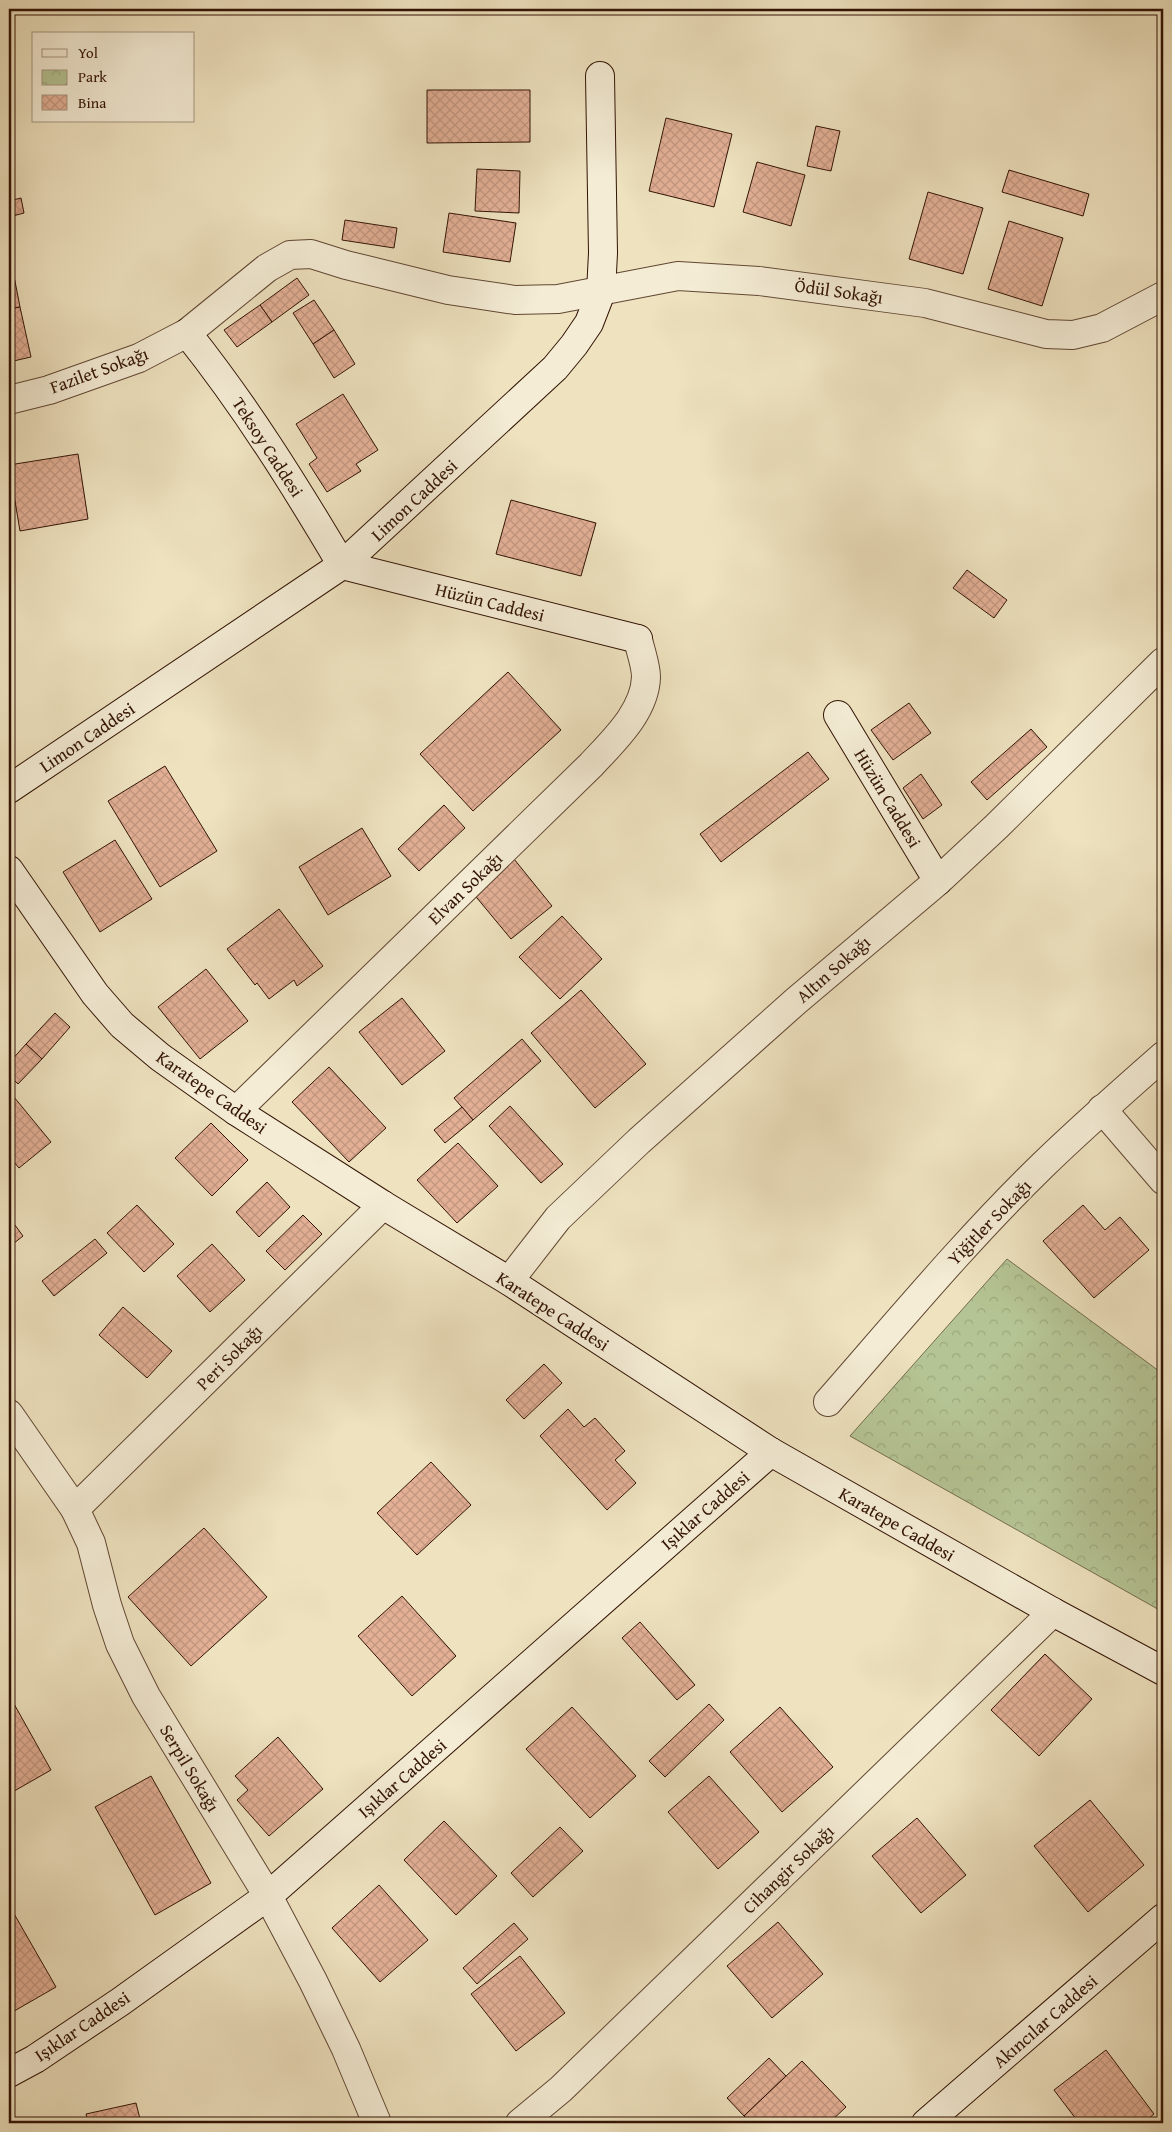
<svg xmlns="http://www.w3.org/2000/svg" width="1172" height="2132" font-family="'Gentium Book Plus',serif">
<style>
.park{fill:url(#park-crowns);stroke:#746c4c}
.building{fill:url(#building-cross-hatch);stroke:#321304}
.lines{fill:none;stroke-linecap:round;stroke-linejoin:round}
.street-casing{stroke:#614733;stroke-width:30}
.secondary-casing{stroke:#321304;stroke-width:30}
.street{stroke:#f4ecd5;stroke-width:28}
.secondary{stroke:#f4ecd5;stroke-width:28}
.labels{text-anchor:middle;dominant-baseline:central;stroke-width:4;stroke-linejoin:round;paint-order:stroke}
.street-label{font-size:18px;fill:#321304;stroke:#f4ecd5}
</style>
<defs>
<pattern id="park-crowns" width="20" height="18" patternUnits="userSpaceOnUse" patternTransform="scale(1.25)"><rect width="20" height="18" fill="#b5c494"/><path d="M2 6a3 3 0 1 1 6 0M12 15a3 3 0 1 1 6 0" fill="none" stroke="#9ca87e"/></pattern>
<pattern id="building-cross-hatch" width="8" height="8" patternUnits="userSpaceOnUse" patternTransform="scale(1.25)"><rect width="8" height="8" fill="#e3b096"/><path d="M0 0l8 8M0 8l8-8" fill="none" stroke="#c39680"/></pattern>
</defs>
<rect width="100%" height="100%" fill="#eee2bf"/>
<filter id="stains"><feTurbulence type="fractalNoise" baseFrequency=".004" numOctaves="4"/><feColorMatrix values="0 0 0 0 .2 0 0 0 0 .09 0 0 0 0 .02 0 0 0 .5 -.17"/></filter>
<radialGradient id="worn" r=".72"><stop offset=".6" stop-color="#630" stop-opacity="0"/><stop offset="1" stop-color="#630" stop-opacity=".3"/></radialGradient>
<polygon class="park" points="1007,1259 1163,1374 1163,1612 850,1436"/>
<g class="building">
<polygon points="427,90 530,90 530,142 427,143"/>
<polygon points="666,118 732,134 714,207 649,191"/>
<polygon points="816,126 840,131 831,171 807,166"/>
<polygon points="757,162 805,175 791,226 743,212"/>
<polygon points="477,169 520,171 519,213 475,211"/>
<polygon points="1009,170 1089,194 1083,216 1002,192"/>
<polygon points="928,192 983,208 963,274 909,259"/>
<polygon points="21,198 24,213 9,217 9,201"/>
<polygon points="449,213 516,223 510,262 443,252"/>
<polygon points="345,220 397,228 394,248 342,240"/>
<polygon points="1009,221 1063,238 1042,306 988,289"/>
<polygon points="13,271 20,307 9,309 9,272"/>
<polygon points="297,278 309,295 272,322 260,305"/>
<polygon points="314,300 334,330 313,344 293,313"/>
<polygon points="260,305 272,322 237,347 224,330"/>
<polygon points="20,307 31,357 9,362 9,309"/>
<polygon points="334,330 355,364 334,378 313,344"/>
<polygon points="343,394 378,450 356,464 361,471 327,492 309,464 317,458 296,424"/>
<polygon points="78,454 88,519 20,531 9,465"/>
<polygon points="511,500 596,523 581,576 496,554"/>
<polygon points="967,570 1007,600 994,618 953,588"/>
<polygon points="508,672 561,730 473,811 420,754"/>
<polygon points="909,703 931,733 893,760 871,730"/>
<polygon points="1031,729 1047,747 987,800 971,782"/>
<polygon points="808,752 829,779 721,862 700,834"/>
<polygon points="165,766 217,851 160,887 108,801"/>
<polygon points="921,774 942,805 923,819 903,788"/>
<polygon points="444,805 465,828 419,871 398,849"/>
<polygon points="362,828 391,876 328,915 299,867"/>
<polygon points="115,840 152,899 100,932 63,872"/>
<polygon points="514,859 552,906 511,939 472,892"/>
<polygon points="1163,904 1163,918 1157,910"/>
<polygon points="279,909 323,966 297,986 294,980 269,999 257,983 255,985 227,949"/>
<polygon points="562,916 602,959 560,999 519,957"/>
<polygon points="206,969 248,1021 200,1059 158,1007"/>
<polygon points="581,990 646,1064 595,1108 531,1033"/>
<polygon points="402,998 445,1051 402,1085 359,1032"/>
<polygon points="55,1013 70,1027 42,1059 26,1044"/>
<polygon points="522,1039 541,1061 473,1120 454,1098"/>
<polygon points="26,1044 42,1059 18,1084 9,1075 9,1063"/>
<polygon points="329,1067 386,1128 349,1162 292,1102"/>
<polygon points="9,1091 51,1142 19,1168 9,1156"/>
<polygon points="510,1106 563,1164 541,1183 489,1126"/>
<polygon points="462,1107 473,1120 445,1143 434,1130"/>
<polygon points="211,1123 248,1160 212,1196 175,1158"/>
<polygon points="458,1143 498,1186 457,1223 417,1180"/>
<polygon points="267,1182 290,1207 259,1237 236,1212"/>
<polygon points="137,1205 174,1244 144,1272 107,1233"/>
<polygon points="1083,1205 1105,1230 1120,1217 1149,1250 1094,1298 1043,1241"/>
<polygon points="303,1215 322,1234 285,1270 266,1251"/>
<polygon points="9,1217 23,1236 9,1247"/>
<polygon points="95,1239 107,1253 54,1296 42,1281"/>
<polygon points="212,1244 245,1280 210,1312 177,1276"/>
<polygon points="123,1307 172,1351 147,1378 99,1335"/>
<polygon points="544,1364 562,1383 524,1419 506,1400"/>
<polygon points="568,1409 584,1427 595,1418 625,1451 615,1460 636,1483 607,1510 540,1436"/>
<polygon points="431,1462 471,1505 417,1555 377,1513"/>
<polygon points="204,1528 267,1597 191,1666 128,1597"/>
<polygon points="402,1596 456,1656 412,1696 358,1636"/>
<polygon points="640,1622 695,1685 677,1700 622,1638"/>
<polygon points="1045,1654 1092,1699 1039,1756 991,1710"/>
<polygon points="9,1695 51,1770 9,1794"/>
<polygon points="709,1704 724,1720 665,1777 649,1761"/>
<polygon points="572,1707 636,1776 590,1818 526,1749"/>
<polygon points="780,1707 833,1767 782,1812 730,1752"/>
<polygon points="278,1737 323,1789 269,1836 237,1800 248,1790 235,1776"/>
<polygon points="151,1776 211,1883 155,1915 95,1807"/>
<polygon points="709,1776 759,1832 718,1869 668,1812"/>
<polygon points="1090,1800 1144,1865 1088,1912 1034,1846"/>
<polygon points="917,1818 966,1875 921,1913 872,1856"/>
<polygon points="444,1821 497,1876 456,1915 404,1860"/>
<polygon points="560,1827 583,1851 533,1897 511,1873"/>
<polygon points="379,1885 428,1940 380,1982 332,1928"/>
<polygon points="9,1905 56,1987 9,2014"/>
<polygon points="778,1922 823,1974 772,2018 727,1966"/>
<polygon points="514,1923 528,1939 477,1984 463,1968"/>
<polygon points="520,1956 565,2013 516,2051 471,1994"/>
<polygon points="1106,2050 1154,2114 1143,2123 1079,2123 1054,2090"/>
<polygon points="769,2058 786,2076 744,2116 727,2098"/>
<polygon points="802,2061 846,2107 829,2123 751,2123 744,2116"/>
<polygon points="136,2103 141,2123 88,2123 86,2114"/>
</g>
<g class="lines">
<g class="street-casing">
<g id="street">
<polyline points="9,400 49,390 139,358 187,333 267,268 290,255 311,254 346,265 448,290 515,300 558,299 678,276 759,281 925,303 1046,334 1073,335 1102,328 1163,296"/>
<polyline points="1102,1109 1163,1180"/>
<path d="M236,1111L591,765C613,741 645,712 646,677C646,665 640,650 638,639"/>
<polyline points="509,1281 558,1218 639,1141 796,1001 938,881 997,826 1163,662"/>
<path d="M828,1402C898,1322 966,1240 1042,1166C1081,1128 1122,1092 1163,1056"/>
<polyline points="9,1414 75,1509 91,1543 107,1605 120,1644 146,1696 268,1896 313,1981 346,2049 377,2123"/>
<polyline points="75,1509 383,1205"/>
<polyline points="520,2123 561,2089 1053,1612"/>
</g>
</g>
<g class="secondary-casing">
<g id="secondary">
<path d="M187,333C246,407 294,484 342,565L638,639"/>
<polyline points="838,715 938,881"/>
<polyline points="9,789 342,565 555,368 574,345 589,323 601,292 603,253 600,76"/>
<polyline points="9,870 95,994 122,1025 160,1057 236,1111 383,1205 509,1281 771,1452 1053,1612 1163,1671"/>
<polyline points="9,2073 35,2059 120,2002 268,1896 771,1452"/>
<polyline points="926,2123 1163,1918"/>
</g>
</g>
<use href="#street" class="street"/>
<use href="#secondary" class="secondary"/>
</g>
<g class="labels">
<g class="street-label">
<text transform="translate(839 291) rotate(8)">Ödül Sokağı</text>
<text transform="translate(99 370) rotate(-20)">Fazilet Sokağı</text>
<text transform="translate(268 447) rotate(57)">Teksoy Caddesi</text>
<text transform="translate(414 500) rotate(-43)">Limon Caddesi</text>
<text transform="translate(490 602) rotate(14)">Hüzün Caddesi</text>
<text transform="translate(87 737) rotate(-34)">Limon Caddesi</text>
<text transform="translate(888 798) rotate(59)">Hüzün Caddesi</text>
<text transform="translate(465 888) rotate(-44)">Elvan Sokağı</text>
<text transform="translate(833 969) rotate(-41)">Altın Sokağı</text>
<text transform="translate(212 1092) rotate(35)">Karatepe Caddesi</text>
<text transform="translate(989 1222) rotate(-46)">Yiğitler Sokağı</text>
<text transform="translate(553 1311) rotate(33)">Karatepe Caddesi</text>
<text transform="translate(229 1357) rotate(-45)">Peri Sokağı</text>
<text transform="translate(705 1510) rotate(-41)">Işıklar Caddesi</text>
<text transform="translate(897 1524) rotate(30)">Karatepe Caddesi</text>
<text transform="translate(190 1768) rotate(59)">Serpil Sokağı</text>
<text transform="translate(402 1778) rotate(-41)">Işıklar Caddesi</text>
<text transform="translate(788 1869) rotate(-44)">Cihangir Sokağı</text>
<text transform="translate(1045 2021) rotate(-41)">Akıncılar Caddesi</text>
<text transform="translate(82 2026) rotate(-34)">Işıklar Caddesi</text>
</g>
</g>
<rect width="1172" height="2132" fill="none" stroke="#eee2bf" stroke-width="30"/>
<rect x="10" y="10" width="1152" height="2112" fill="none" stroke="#321304" stroke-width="2.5"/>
<rect x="15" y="15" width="1142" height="2102" fill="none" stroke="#321304"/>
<rect x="32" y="32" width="162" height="90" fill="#f4ecd5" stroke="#a69581"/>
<rect x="42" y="49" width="25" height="8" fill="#f4ecd5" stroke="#a69581"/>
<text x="78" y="58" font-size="15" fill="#321304">Yol</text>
<rect x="42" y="70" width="25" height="15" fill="url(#park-crowns)" stroke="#a69581"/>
<text x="78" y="82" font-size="15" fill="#321304">Park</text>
<rect x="42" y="95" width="25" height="15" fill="url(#building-cross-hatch)" stroke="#a69581"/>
<text x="78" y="108" font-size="15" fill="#321304">Bina</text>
<rect width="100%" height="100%" filter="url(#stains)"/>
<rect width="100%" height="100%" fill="url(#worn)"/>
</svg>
